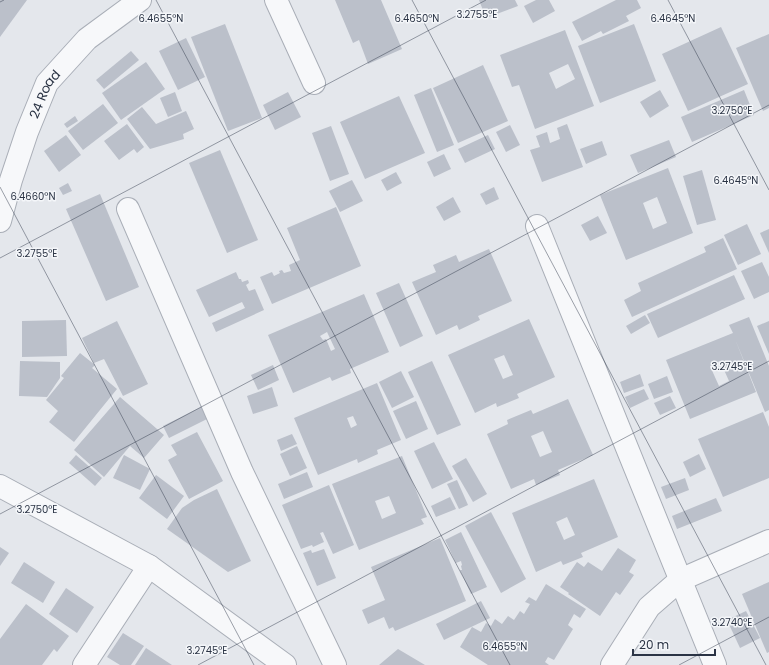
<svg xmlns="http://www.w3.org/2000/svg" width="769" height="665" font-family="Poppins,sans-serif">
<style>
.building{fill:#bbc0ca;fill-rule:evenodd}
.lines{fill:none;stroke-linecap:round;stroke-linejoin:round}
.minor-casing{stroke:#a9aeb7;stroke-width:24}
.minor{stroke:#f7f8fa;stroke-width:22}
.ticks{fill:none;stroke:#2b3445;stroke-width:1;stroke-opacity:0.45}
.labels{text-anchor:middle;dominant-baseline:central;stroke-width:3;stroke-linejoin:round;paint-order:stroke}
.street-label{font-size:13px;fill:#2b3445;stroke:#f4f6f9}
.ticks-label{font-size:10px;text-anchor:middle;fill:#2b3445;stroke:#f4f6f9;stroke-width:3;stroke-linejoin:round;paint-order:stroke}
</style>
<rect width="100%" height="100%" fill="#e4e7ec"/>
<g class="building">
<polygon points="0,0 27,0 0,37"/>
<polygon points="335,0 381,0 402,49 368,64 359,40 353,43"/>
<polygon points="479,0 515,0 518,6 486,18"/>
<polygon points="536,0 549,0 555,11 533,23 524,6"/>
<polygon points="616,0 637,0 641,8 626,16 629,21 603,34 601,31 582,41 572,22"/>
<polygon points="225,24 262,118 228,131 191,37"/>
<polygon points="634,24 656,81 600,103 578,46"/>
<polygon points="721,27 748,84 688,111 662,54"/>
<path d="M565,30L594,106L535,129L519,85L512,87L500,55ZM568,64L575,79L556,89L549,73Z"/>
<polygon points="769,34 769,108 763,111 736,48"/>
<polygon points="186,38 205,77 178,90 159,51"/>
<polygon points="131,51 139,60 104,89 96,80"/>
<polygon points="146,62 165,89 121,120 102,93"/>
<polygon points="483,65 508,121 458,143 433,88"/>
<polygon points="431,88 454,145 437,152 414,95"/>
<polygon points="660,90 669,106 650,118 640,102"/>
<polygon points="744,90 754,115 692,142 681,117"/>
<polygon points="175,92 182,111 168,117 160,98"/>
<polygon points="288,92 301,117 275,130 263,105"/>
<polygon points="399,96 425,153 365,179 340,122"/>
<polygon points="103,104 118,123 83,150 68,131"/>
<polygon points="142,107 156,124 186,111 194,129 183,134 184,139 150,149 127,119"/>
<polygon points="75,116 78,121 67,128 64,124"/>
<polygon points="127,124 144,147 137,153 134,149 119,160 104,141"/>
<polygon points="567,124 583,167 542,182 530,150 540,147 536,136 547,132 550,143 560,139 557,128"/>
<polygon points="510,125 520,145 506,152 496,132"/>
<polygon points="331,126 349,174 330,181 312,133"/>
<polygon points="66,135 81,155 59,172 44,151"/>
<polygon points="488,135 495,149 465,163 458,149"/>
<polygon points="669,140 676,157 638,173 630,155"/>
<polygon points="602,141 607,155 586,164 580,149"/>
<polygon points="220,150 258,240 227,253 189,163"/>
<polygon points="444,154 451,169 434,177 427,162"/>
<path d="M668,168L693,233L626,260L600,195ZM657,197L667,223L653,229L643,203Z"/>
<polygon points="702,170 716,220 697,225 683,176"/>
<polygon points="396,172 402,183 387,191 381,180"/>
<polygon points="352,180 363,201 340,212 329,191"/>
<polygon points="68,183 72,191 63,195 59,188"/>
<polygon points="494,187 499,199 486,205 480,194"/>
<polygon points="100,194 139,287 106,301 66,209"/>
<polygon points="453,197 461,212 444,221 436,207"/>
<polygon points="336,207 361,266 272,304 260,277 272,272 274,276 280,273 279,271 282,270 284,273 291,271 289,265 300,260 287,228"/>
<polygon points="598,216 607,233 590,241 581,225"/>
<polygon points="747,224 761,254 738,265 724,235"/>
<polygon points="769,229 769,253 760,233"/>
<polygon points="723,238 737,269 632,317 624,300 641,291 638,283 706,252 704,247"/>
<polygon points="489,249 512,301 478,316 480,320 459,330 457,325 436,335 412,282 436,272 433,265 456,255 459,262"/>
<polygon points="762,262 769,277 769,292 754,299 741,271"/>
<polygon points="236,272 239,279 241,279 242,282 248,280 249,283 246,285 249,291 255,289 264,310 216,332 212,323 245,308 242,302 209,317 196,290"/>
<polygon points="734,275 745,299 658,338 647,314"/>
<polygon points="399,283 423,336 400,347 376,293"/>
<path d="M364,294L389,352L350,369L351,373L332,381L330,377L293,393L268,335ZM327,332L335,349L331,351L326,339L323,340L320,336Z"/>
<polygon points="645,315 650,323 631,334 626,326"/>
<path d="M749,317L769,366V410L765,412L735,339L756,392L690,419L666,360L733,333L729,325ZM720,361L729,381L719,386L710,366Z"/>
<path d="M529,319L555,377L517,394L519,398L497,407L496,403L475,413L448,355ZM504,355L513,375L503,379L494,359Z"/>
<polygon points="66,320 67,356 22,357 22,321"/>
<polygon points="117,321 148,384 123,396 104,359 94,363 82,338"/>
<polygon points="769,321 769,354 757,326"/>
<polygon points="80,353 95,365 92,368 117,389 74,442 49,422 58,411 46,400 64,378 61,376"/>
<polygon points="20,361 60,362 60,378 47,397 19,396"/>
<polygon points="432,361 461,425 437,435 408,372"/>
<polygon points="273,365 279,380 258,390 251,375"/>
<polygon points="401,371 414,397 392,408 379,382"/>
<polygon points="640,374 644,386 624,393 620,382"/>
<polygon points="667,376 673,392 654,399 648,384"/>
<path d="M377,383L401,440L377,450L378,454L358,463L357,459L318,475L294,418ZM353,416L357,425L351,428L347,418Z"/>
<polygon points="272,387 278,406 253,414 247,396"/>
<polygon points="644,389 649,399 630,408 625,397"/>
<polygon points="670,396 676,408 660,415 654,403"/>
<polygon points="120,397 164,435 144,458 130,446 104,477 74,450"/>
<path d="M568,399L593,455L558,470L560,475L536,485L534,479L511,489L487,434L508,424L507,420L531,410L533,414ZM543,431L552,452L540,457L531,436Z"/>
<polygon points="416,401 428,429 406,439 393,411"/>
<polygon points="203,406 209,418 169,438 163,426"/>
<polygon points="763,412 769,427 769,478 723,497 698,439"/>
<polygon points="197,432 223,481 189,499 168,460 177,455 171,445"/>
<polygon points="292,434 297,444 281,451 277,440"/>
<polygon points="434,442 453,479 432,489 414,451"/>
<polygon points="297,446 307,468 290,476 280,454"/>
<polygon points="699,454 706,469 690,477 683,462"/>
<polygon points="76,455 102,478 95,486 69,463"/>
<polygon points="124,455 150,469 140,490 113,478"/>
<path d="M402,456L427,517L421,519L424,524L359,550L332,484ZM389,496L396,513L382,519L375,501Z"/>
<polygon points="466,458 487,494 473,502 452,466"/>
<polygon points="307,472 313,487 284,499 278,484"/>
<polygon points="156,475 184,496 167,519 139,498"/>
<polygon points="685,478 689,490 666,499 661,487"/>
<path d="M594,479L618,537L581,553L583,557L563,565L561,561L536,572L512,513ZM567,517L575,535L564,540L556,522Z"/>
<polygon points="457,480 468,505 459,509 447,484"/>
<polygon points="329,485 354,545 333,554 323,532 320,533 324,542 313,547 312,545 301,549 282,505"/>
<polygon points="217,489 251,561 228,572 167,529 182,508 194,500"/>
<polygon points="450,497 456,509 436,517 431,506"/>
<polygon points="716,498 722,511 677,529 672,516"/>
<polygon points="491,512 526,579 501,593 465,526"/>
<polygon points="461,532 487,587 471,594 460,570 462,570 461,566 462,565 461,561 456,563 445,540"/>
<polygon points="440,538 466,601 395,631 393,627 389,629 384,617 368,624 362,610 385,600 371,567"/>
<polygon points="0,547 9,553 0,566"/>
<polygon points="618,548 636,560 629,572 634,575 620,595 616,592 600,616 568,594 569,593 560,587 577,562 584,567 588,562 602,571"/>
<polygon points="324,549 336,578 317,586 303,553 311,550 312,553"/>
<polygon points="24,562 55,582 43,603 11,583"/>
<polygon points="769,582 769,652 767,653 742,594"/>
<polygon points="546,584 586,609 580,618 574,614 568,625 573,629 554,660 548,657 545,662 549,665 488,665 460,647 472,627 481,632 486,623 491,626 495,619 502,624 508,616 514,620 520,611 524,614 530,604 525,602 529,597 536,601"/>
<polygon points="66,588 94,607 77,633 49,614"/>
<polygon points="481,601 490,618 444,640 436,624"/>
<polygon points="26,604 69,636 57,652 54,649 42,665 0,665 0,639"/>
<polygon points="746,611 760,638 740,648 727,620"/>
<polygon points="123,633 144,646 131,665 120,665 107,657"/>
<polygon points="146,648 172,665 135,665"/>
<polygon points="398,649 425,665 379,665"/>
</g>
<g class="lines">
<g class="minor-casing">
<g id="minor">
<polyline points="276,0 314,83"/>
<polyline points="128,209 242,472 335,665"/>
<path id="s1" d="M0,221L11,180L27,132L47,83L87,39L140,0"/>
<polyline points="537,226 715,665"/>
<polyline points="0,486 149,566 285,665"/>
<polyline points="84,665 149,566"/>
<polyline points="612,665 649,607 680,580 769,541"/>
</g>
</g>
<use href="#minor" class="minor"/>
</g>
<path class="ticks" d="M156,0L510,665M412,0L766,665M668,0L769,190M0,2L4,0M0,187L254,665M0,258L486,0M0,514L769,105M198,665L769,361M679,665L769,617"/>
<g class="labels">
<g class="street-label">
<text stroke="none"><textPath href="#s1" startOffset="135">24 Road</textPath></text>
</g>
</g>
<g class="ticks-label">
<text x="477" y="18">3.2755°E</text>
<text x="161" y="22">6.4655°N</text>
<text x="417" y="22">6.4650°N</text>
<text x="673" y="22">6.4645°N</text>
<text x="732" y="114">3.2750°E</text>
<text x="736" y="184">6.4645°N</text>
<text x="33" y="200">6.4660°N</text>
<text x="37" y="257">3.2755°E</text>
<text x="732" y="370">3.2745°E</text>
<text x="37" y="513">3.2750°E</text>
<text x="732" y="626">3.2740°E</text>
<text x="505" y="650">6.4655°N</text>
<text x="207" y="654">3.2745°E</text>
</g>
<path d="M633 649v6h82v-6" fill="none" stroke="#2b3445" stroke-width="2"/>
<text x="639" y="649" font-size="12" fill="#2b3445" stroke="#f4f6f9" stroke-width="3" paint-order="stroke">20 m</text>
</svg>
